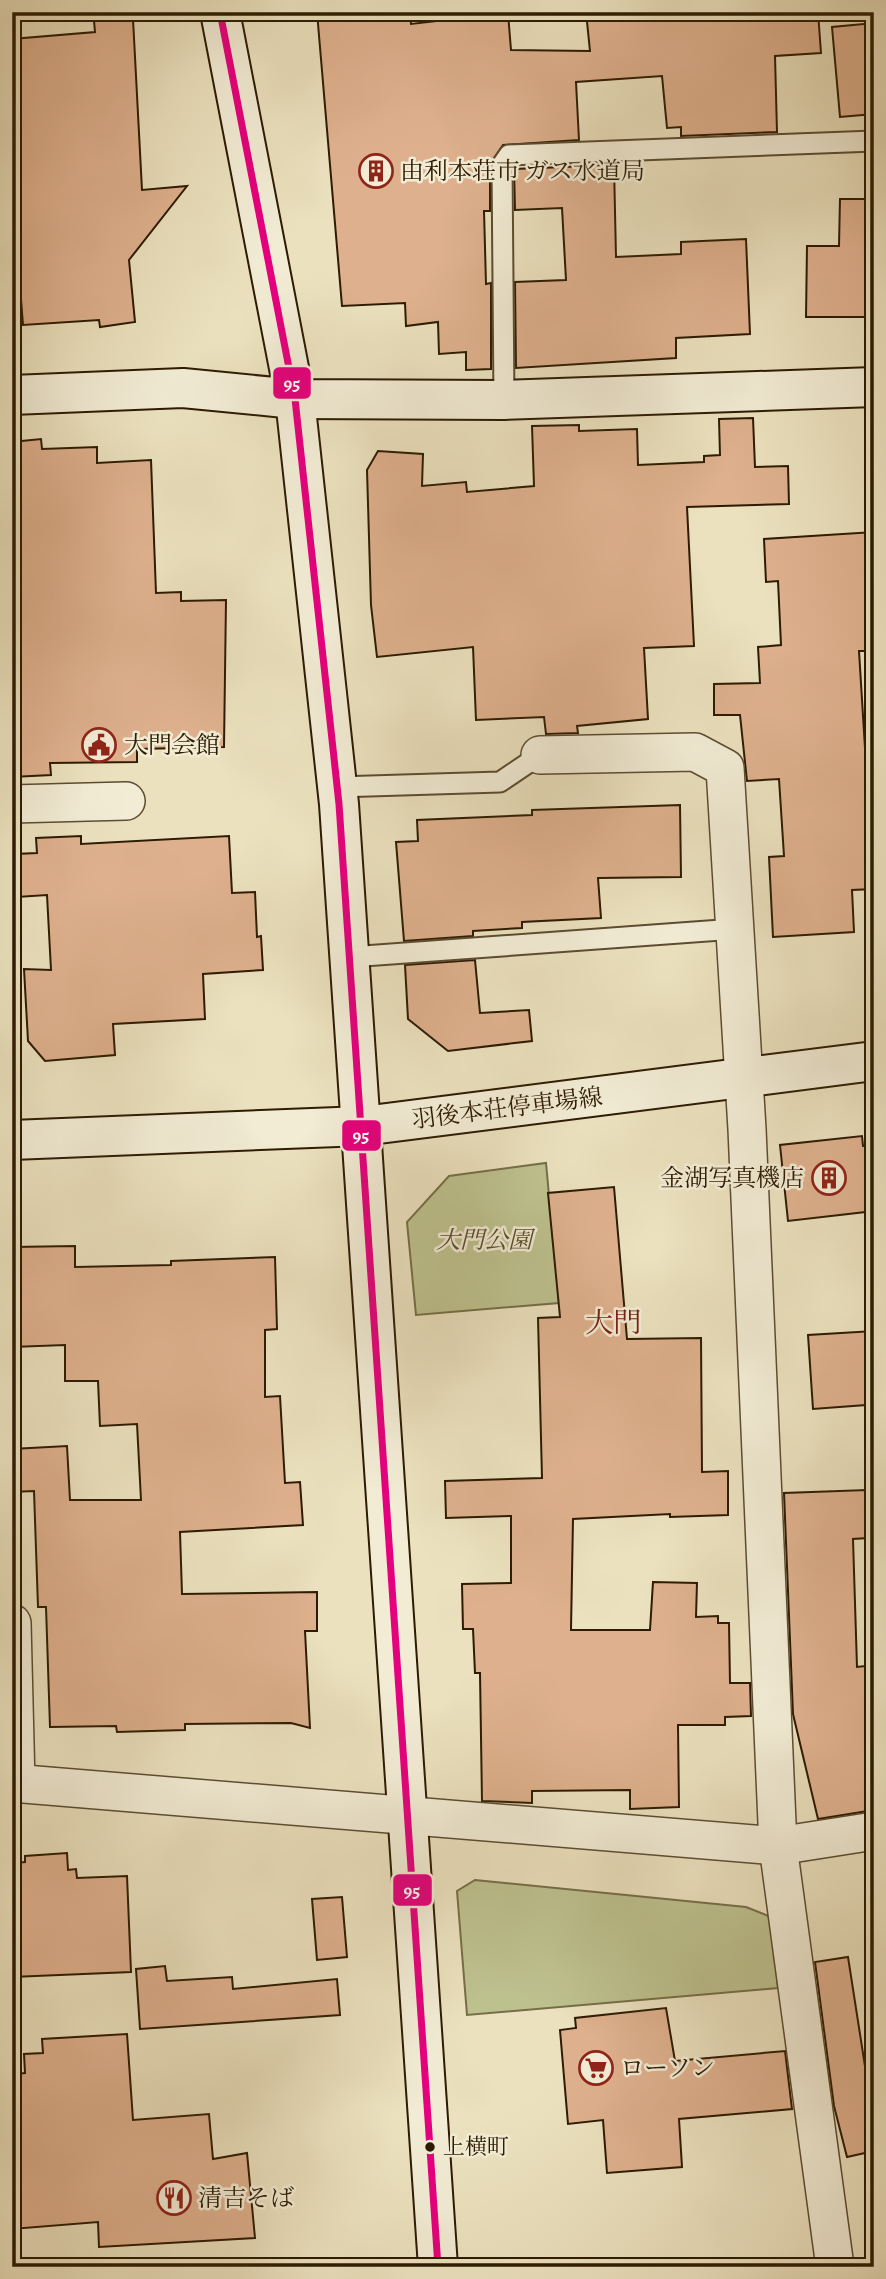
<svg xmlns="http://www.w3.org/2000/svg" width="886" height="2279" font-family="Alegreya,'Noto Serif JP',serif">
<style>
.green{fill:#bdc18e;stroke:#756e48;stroke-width:2}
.building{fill:#deb08d;stroke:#2d1b02;stroke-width:2}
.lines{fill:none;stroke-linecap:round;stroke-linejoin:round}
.lane-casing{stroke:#5c4c31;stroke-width:23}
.street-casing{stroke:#5c4c31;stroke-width:40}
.secondary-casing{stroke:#2d1b02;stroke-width:42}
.lane{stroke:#f2ecd5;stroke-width:19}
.street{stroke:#f2ecd5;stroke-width:37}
.secondary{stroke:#f2ecd5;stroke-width:38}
.bus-1-casing{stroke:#f2ecd5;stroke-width:12}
.bus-1{stroke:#e5007d;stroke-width:7}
.bus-dot{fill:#2d1b02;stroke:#f2ecd5;stroke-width:2.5}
.labels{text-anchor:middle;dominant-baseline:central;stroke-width:5;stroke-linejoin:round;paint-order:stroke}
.bus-label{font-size:22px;fill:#2d1b02;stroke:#f2ecd5;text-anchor:start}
.poi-label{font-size:24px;fill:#2d1b02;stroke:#f2ecd5;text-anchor:start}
.street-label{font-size:24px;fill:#2d1b02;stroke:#f2ecd5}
.park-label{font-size:24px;font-style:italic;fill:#584d2c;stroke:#f2ecd5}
.quarter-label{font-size:28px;fill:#7a1f14;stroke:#f2ecd5}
.line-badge{stroke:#f2ecd5;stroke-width:2.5}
.badge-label{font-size:19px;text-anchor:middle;font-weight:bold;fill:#fff}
</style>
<rect width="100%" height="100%" fill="#ebe1be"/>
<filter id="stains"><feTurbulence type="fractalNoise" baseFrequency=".00286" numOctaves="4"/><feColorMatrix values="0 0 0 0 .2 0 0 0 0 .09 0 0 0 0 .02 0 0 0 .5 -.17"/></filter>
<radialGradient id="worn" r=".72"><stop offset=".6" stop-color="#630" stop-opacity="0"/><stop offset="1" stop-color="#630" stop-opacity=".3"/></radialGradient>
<g class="green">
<polygon points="546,1163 559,1303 416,1315 407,1222 449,1176"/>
<polygon points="475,1880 746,1907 771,1917 778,1988 467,2015 457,1891"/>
</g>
<g class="building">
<polygon points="317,12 410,12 411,24 508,13 511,50 590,51 586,12 818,12 821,53 775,56 777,132 681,136 681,127 667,128 662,76 576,82 579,140 503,145 490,164 490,211 484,211 486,284 491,283 491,369 466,370 466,352 439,354 438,322 406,326 405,303 342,306"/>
<polygon points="133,19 142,190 187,186 129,260 135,322 100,327 99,320 23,325 16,235 12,235 12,39 95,32 94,21"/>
<polygon points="874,23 874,114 840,117 832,27"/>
<polygon points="614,165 616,257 681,254 681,242 746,239 750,334 676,338 676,358 516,368 515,282 566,280 562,208 515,210 514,169"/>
<polygon points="840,199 874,199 874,317 806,317 807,246 839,246"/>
<polygon points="753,418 755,467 788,466 789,504 687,507 694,646 644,648 648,719 577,726 578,733 546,734 544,717 476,720 473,647 377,657 371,605 367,470 378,451 423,454 422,486 466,482 467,492 534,486 532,426 579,425 579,431 637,429 638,465 704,462 704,456 720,455 719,419"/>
<polygon points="41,439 42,449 97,447 97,463 151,460 156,593 181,592 181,601 226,600 224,747 137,749 137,762 50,763 51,775 12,777 12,732 17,731 12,663 12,442"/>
<polygon points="874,532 874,651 859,651 865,748 874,747 874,889 852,890 854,932 773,937 769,857 784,856 779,779 747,781 740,715 714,715 714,684 760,683 758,647 781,645 778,581 766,582 764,539"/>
<polygon points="680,805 681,877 598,878 601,918 522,922 522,928 473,931 473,936 404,941 396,842 418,841 417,820 532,815 532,810"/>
<polygon points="81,836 81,844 229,836 232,893 255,892 257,937 261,936 263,970 203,974 205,1019 113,1024 115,1055 45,1061 28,1041 24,969 51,970 47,895 17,897 15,854 37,853 36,838"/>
<polygon points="475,960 480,1013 529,1010 532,1041 448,1051 408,1019 405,965"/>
<polygon points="862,1136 863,1146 874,1145 874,1211 788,1221 780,1145"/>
<polygon points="614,1187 627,1339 701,1338 702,1472 728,1471 728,1515 670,1517 670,1514 573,1519 571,1630 650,1630 653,1582 697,1583 696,1617 718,1616 718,1623 729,1623 730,1683 750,1683 751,1716 725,1717 725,1725 678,1725 679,1807 630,1809 630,1790 532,1791 532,1803 482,1801 480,1673 475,1673 473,1629 463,1629 462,1584 511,1583 511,1516 446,1518 445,1481 542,1478 538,1318 560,1317 548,1193"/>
<polygon points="75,1246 75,1267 171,1265 171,1261 275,1257 277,1329 265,1330 265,1397 280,1396 285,1483 300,1482 303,1525 180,1532 182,1594 317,1592 317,1631 305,1631 310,1728 291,1723 185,1724 185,1730 117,1732 116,1726 50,1727 46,1607 38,1607 34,1491 12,1492 12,1449 67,1446 70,1500 141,1500 137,1424 100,1426 98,1381 65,1381 65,1345 12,1347 12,1247"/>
<polygon points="874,1331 874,1400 866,1401 866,1405 813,1409 808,1335"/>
<polygon points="867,1490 868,1538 853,1539 857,1667 874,1665 874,1810 818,1819 793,1714 784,1493"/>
<polygon points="67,1853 68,1870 76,1869 77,1878 127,1876 131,1972 12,1977 12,1863 25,1862 25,1856"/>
<polygon points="342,1897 347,1957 317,1960 312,1899"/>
<polygon points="848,1957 874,2124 874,2151 847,2157 834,2106 815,1962"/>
<polygon points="165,1966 167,1981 232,1977 233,1989 337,1979 340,2015 140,2029 136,1969"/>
<polygon points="666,2008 675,2061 785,2051 792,2109 679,2119 682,2167 607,2173 603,2120 568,2124 560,2030 576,2028 575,2018"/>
<polygon points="127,2034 133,2120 209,2114 213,2159 247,2153 255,2238 99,2247 98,2222 12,2229 12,2074 25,2073 24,2054 43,2053 42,2039"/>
</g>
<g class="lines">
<g class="lane-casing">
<g id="lane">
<polyline points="504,400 502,165 509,155 874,141"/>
<polyline points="337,787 500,782 540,755"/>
<polyline points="350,957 735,929"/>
</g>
</g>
<g class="street-casing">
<g id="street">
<polyline points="540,755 695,752 725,768 747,1129 778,1846 835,2267"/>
<polyline points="12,804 126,801"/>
<polyline points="12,1623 16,1783"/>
<polyline points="12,1783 778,1846 874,1831"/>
</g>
</g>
<g class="secondary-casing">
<g id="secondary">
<polyline points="220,12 295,399 339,804 438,2267"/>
<polyline points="12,395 183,388 295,399 504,400 874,387"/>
<polyline points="12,1140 363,1126 874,1061"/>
</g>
</g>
<use href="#lane" class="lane"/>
<use href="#street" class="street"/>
<use href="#secondary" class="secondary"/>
<g class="bus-1-casing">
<polyline id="bus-1" points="220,12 295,399 339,804 438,2267"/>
</g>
<use href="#bus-1" class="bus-1"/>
</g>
<defs>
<g id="building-ring" transform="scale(1.75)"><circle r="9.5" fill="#f2ecd5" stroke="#8f2418" stroke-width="1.5"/><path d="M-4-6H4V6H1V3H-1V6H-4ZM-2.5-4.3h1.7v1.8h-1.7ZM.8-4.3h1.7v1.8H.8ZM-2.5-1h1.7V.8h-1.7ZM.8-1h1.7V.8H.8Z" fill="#8f2418"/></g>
<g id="civic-ring" transform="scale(1.75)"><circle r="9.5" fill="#f2ecd5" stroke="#8f2418" stroke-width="1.5"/><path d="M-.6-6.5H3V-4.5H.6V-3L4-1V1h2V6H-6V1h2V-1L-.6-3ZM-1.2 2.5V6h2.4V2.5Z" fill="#8f2418"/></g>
<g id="supermarket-ring" transform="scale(1.75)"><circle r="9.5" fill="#f2ecd5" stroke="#8f2418" stroke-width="1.5"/><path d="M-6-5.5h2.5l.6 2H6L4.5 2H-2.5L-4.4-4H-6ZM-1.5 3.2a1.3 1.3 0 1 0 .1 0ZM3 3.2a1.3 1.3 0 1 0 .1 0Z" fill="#8f2418"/></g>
<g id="restaurant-ring" transform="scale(1.75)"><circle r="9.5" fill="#f2ecd5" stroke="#8f2418" stroke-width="1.5"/><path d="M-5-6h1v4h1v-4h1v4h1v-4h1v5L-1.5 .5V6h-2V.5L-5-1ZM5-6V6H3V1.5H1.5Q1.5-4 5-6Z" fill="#8f2418"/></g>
</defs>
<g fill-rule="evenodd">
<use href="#building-ring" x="376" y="171"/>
<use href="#civic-ring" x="99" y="745"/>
<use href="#building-ring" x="829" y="1178"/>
<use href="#supermarket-ring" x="596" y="2068"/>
<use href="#restaurant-ring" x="174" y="2198"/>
</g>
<circle class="bus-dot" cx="430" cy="2147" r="6"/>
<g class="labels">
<g class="bus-label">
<text x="443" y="2147">上横町</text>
</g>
<g class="poi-label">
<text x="400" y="171">由利本荘市 ガス水道局</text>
<text x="124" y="745">大門会館</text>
<text x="804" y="1178" text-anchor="end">金湖写真機店</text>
<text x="620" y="2068">ローソン</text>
<text x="198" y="2198">清吉そば</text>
</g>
<g class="street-label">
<text transform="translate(507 1108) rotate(-7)">羽後本荘停車場線</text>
</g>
<g class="park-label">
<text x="484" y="1240">大門公園</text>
</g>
<g class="quarter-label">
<text x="613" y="1323">大門</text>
</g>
</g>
<g class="line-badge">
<rect x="272" y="366" width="40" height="34" rx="7" fill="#e5007d"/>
<rect x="341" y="1119" width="41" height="33" rx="7" fill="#e5007d"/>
<rect x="392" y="1873" width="41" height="34" rx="7" fill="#e5007d"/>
</g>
<g class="badge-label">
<text x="292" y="390">95</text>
<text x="361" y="1142">95</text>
<text x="412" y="1897">95</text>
</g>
<rect width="886" height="2279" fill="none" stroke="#ebe1be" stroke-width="42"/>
<rect x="14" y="14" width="858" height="2251" fill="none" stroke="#2d1b02" stroke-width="3.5"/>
<rect x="21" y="21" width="844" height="2237" fill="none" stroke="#2d1b02" stroke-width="2"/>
<rect width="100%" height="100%" filter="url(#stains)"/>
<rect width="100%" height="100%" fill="url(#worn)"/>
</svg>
